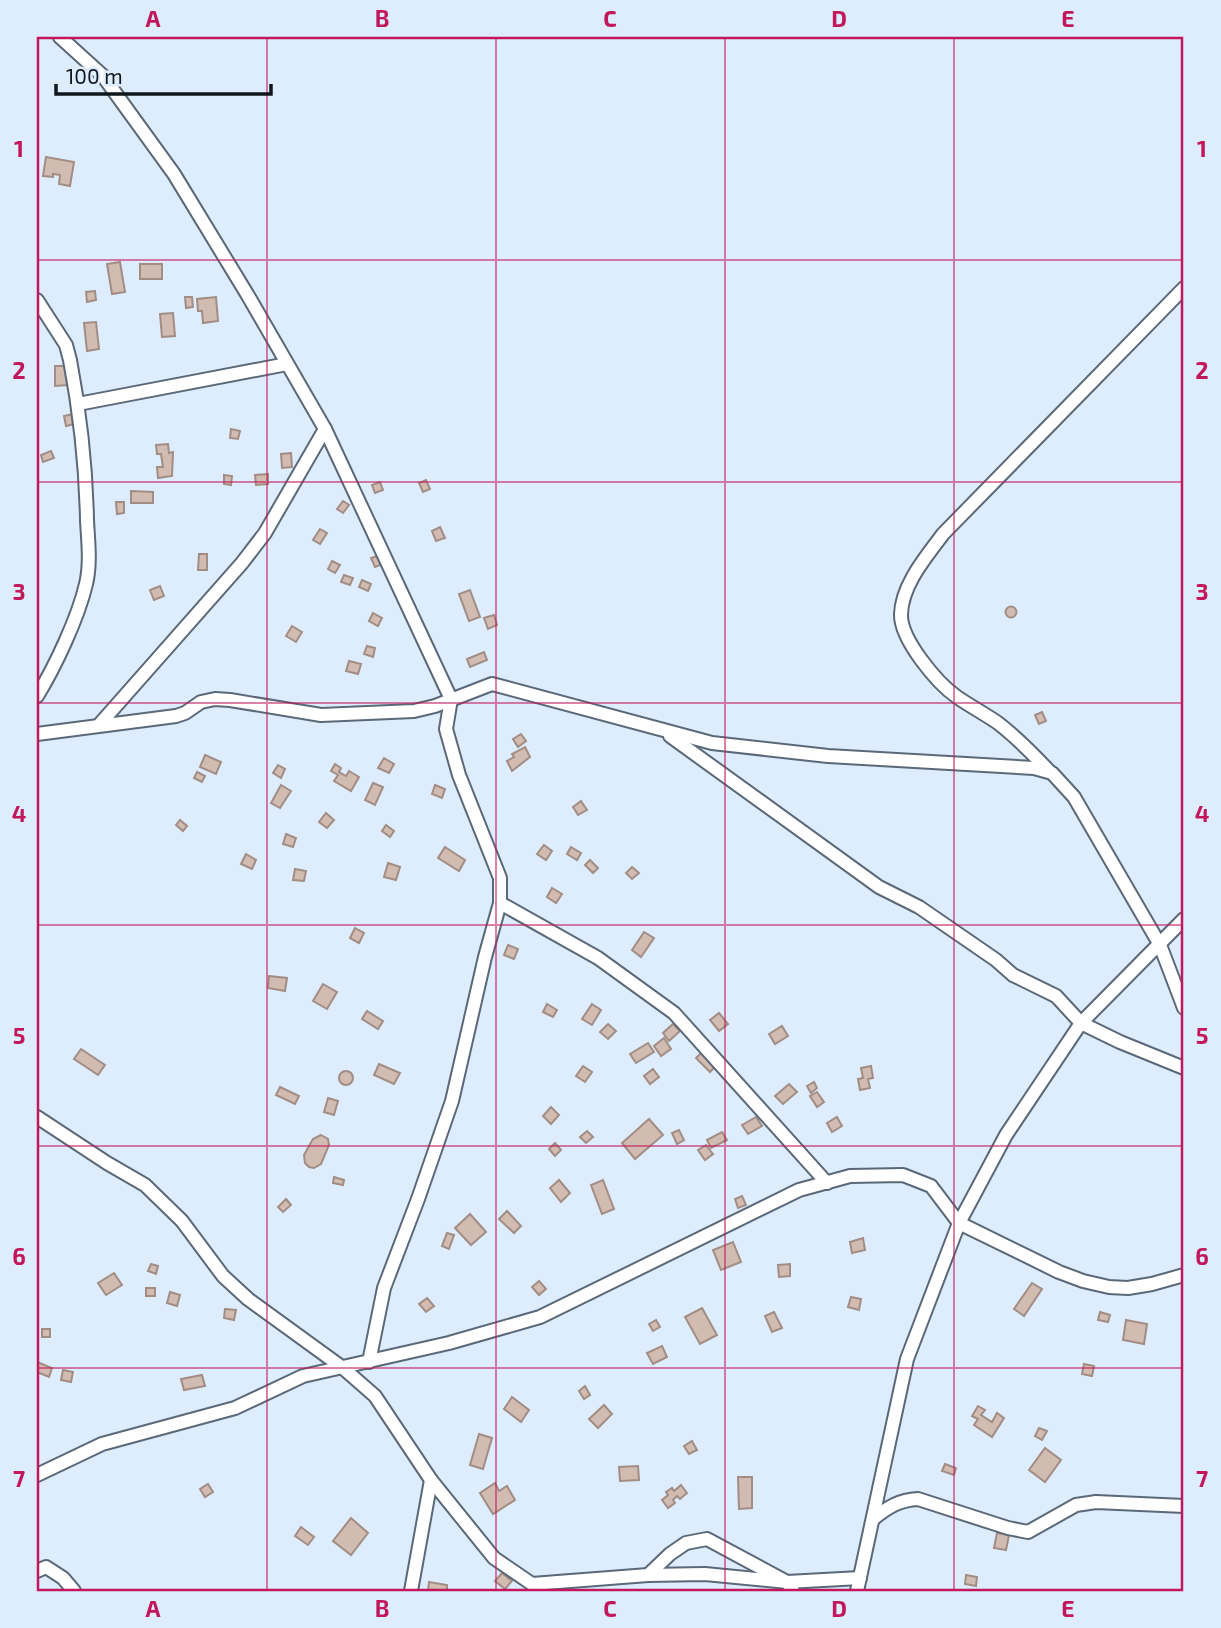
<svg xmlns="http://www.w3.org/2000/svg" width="1221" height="1628" font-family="'Exo 2',sans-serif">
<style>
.building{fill:#d2bbb1;stroke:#a28d84;stroke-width:2}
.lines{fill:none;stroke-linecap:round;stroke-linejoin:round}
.minor-casing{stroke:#5a6877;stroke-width:16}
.minor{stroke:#fff;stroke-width:12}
.grid{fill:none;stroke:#c2185b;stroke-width:2;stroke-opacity:0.55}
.neatline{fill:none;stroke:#c2185b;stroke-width:2.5}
.grid-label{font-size:23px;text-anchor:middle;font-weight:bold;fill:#c2185b}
</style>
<rect width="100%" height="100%" fill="#ddedfe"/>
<g class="building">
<polygon points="46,157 74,162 70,186 59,184 60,175 53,174 53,177 43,176"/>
<polygon points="120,262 125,292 112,294 107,264"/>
<rect x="140" y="264" width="22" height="15"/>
<polygon points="95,291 96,300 87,302 86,292"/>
<polygon points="185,297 192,297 193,307 186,308"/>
<polygon points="216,297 218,321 203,323 202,311 198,311 197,299"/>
<polygon points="173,313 175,336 162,337 160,314"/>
<polygon points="96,322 99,349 87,351 84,323"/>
<polygon points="55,366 67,366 67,385 55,386"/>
<polygon points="73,414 75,424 66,426 64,416"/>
<polygon points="231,429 240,431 238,439 230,438"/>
<polygon points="168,444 169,453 173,452 172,476 158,478 157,467 163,467 161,454 157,454 156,445"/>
<polygon points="51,451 54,458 43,462 41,455"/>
<polygon points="291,453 292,467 282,468 281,454"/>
<polygon points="268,474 268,484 256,485 255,475"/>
<polygon points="224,475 232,476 231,485 224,484"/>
<polygon points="426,480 430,489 423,492 419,483"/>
<polygon points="380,482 383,490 375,493 372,485"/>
<polygon points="131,491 153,492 153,503 131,503"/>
<polygon points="343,501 349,505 343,513 337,509"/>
<polygon points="116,502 124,502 124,513 117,514"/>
<polygon points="440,527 445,538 436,541 432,531"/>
<polygon points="320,529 327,533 320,544 313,540"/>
<polygon points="199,554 207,554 207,570 198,570"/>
<polygon points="380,555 383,564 375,567 371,558"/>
<polygon points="332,561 340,565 335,573 328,569"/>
<polygon points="344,575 353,578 350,585 341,582"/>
<polygon points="362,580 371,584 368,591 359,587"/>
<polygon points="160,586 164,596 154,600 150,590"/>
<polygon points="470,590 480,617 469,621 459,594"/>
<circle cx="1011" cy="612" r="5.5"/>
<polygon points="373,613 382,618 378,626 369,621"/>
<polygon points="494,615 497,625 488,629 484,618"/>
<polygon points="292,626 302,632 296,642 286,636"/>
<polygon points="367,646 375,648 373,657 364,654"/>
<polygon points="484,652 487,660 470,667 467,659"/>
<polygon points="349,661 361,664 358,674 346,671"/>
<polygon points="1042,712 1046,721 1039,724 1035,715"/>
<polygon points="521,734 526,741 518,747 513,739"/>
<polygon points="525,747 530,757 512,771 507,761 514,757 512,754"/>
<polygon points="205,755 221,762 216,774 200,767"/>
<polygon points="384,758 394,764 389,773 378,768"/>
<polygon points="335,764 341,768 339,772 346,776 349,771 359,777 351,791 334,781 338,775 331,771"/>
<polygon points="278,765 285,769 281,778 273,773"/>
<polygon points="197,772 205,776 202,782 194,778"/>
<polygon points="373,783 383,787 375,805 365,800"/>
<polygon points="281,785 291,791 280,808 271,803"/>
<polygon points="435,785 445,789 442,798 432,794"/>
<polygon points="581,801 587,810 578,815 573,807"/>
<polygon points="326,813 334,820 327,828 319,822"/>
<polygon points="180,820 187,826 183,831 176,825"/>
<polygon points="386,825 394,831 390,837 382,831"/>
<polygon points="286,834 296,838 293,847 283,844"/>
<polygon points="544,845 552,851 546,860 537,854"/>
<polygon points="445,847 465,860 459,871 438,858"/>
<polygon points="571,847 581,853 577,860 567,854"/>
<polygon points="246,854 256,860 252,869 241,864"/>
<polygon points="590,860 598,868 593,873 585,865"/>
<polygon points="388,863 400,867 396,880 384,877"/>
<polygon points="632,867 639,873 632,879 626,873"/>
<polygon points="295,869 306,871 304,881 293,880"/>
<polygon points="552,888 562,894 556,903 547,897"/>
<polygon points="355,928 364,933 359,943 350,938"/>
<polygon points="644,932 654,938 641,957 632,950"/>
<polygon points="508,945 518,949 514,959 504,955"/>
<polygon points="269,976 287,978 285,991 268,988"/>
<polygon points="323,984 337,992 327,1009 313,1001"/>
<polygon points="547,1004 557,1010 553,1017 543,1012"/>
<polygon points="592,1004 601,1010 592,1025 582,1019"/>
<polygon points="367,1011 383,1021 378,1029 362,1019"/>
<polygon points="719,1013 728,1024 719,1031 710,1020"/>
<polygon points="608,1024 616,1031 608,1039 600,1032"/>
<polygon points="673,1024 680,1031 669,1041 663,1033"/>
<polygon points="782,1026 788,1036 775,1044 769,1034"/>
<polygon points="664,1038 671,1049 661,1056 654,1046"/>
<polygon points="648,1043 654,1052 636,1063 630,1054"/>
<polygon points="81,1049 105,1065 98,1075 74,1059"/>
<polygon points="702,1052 716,1066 710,1072 696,1058"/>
<polygon points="379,1064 400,1073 394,1084 374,1075"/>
<polygon points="583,1066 592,1072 585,1082 576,1076"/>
<polygon points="871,1066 873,1078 868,1079 870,1088 860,1090 858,1079 863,1078 861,1068"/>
<polygon points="653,1069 659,1077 650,1084 644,1076"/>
<circle cx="346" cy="1078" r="7"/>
<polygon points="814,1082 817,1088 811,1093 807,1086"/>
<polygon points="789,1084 797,1092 783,1104 775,1096"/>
<polygon points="280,1087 299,1096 295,1104 276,1095"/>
<polygon points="817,1092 824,1102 817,1107 810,1096"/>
<polygon points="328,1098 338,1101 334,1115 324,1112"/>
<polygon points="551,1107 559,1115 551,1124 543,1116"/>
<polygon points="756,1117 762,1126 748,1134 742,1125"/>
<polygon points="837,1117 842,1126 832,1132 827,1123"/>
<polygon points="649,1119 663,1135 635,1159 622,1143"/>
<polygon points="679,1130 684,1140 677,1144 672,1133"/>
<polygon points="587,1131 593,1137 586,1143 580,1137"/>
<polygon points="722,1132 727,1140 711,1148 707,1140"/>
<polygon points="321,1135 328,1139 329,1145 321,1164 314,1168 309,1167 305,1163 304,1155 313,1139"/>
<polygon points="555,1143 561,1150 555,1156 549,1149"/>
<polygon points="706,1145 713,1154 705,1160 698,1150"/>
<polygon points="334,1177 344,1180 343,1185 333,1183"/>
<polygon points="559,1180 570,1193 561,1202 550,1188"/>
<polygon points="603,1180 614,1209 602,1214 591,1185"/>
<polygon points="742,1196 746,1205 738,1208 735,1199"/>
<polygon points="286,1199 291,1205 283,1212 278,1207"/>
<polygon points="507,1211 521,1226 514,1233 499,1219"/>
<polygon points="470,1214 486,1232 471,1245 455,1228"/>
<polygon points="447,1233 454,1235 449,1249 442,1246"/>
<polygon points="863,1238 865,1250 852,1253 850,1242"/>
<polygon points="733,1242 741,1262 721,1270 713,1250"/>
<polygon points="151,1264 158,1266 156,1274 148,1271"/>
<polygon points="790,1264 790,1276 779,1277 778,1265"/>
<polygon points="114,1273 122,1285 106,1295 98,1283"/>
<polygon points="539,1281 546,1289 539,1295 532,1287"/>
<polygon points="1032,1283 1042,1289 1024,1316 1014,1309"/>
<rect x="146" y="1288" width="9" height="8"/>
<polygon points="170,1292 180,1295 177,1306 167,1303"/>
<polygon points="851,1297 861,1299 859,1310 848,1307"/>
<polygon points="427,1298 434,1306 426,1312 419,1304"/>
<polygon points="702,1308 717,1335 700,1344 685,1317"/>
<polygon points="225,1309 236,1310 234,1320 224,1318"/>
<polygon points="774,1312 782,1328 772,1332 765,1316"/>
<polygon points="1100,1312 1110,1315 1108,1322 1098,1320"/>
<polygon points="656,1320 660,1327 653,1331 649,1324"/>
<polygon points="1126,1320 1147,1324 1144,1344 1123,1340"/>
<rect x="42" y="1329" width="8" height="8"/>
<polygon points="662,1346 667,1357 653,1364 647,1353"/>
<polygon points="37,1362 52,1368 49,1377 37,1372"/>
<polygon points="1084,1364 1094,1366 1092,1376 1082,1374"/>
<polygon points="63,1370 73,1372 71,1382 61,1380"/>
<polygon points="202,1375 205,1386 184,1390 181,1379"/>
<polygon points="585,1386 590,1395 584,1399 579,1391"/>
<polygon points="512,1397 529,1410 521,1422 504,1409"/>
<polygon points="604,1405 612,1414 598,1428 589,1419"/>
<polygon points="978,1406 985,1410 981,1415 992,1422 997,1413 1004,1418 992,1437 974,1425 978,1419 972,1416"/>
<polygon points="1039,1428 1047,1431 1042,1440 1035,1436"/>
<polygon points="479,1434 492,1438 483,1469 470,1465"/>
<polygon points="692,1441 697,1450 689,1454 684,1446"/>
<polygon points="1045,1448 1061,1460 1045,1482 1029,1470"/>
<polygon points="945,1464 956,1468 954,1475 942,1471"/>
<polygon points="638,1466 639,1480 620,1481 619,1467"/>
<polygon points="738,1477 752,1477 752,1508 739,1509"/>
<polygon points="495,1483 499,1491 507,1486 515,1500 493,1514 480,1493"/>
<polygon points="208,1484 213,1492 205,1497 200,1489"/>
<polygon points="681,1485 687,1493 680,1499 677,1496 673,1500 675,1503 668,1508 662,1500 668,1495 666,1492 672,1488 674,1491"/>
<polygon points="351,1518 368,1533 351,1555 333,1541"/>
<polygon points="301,1527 314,1537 308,1545 295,1536"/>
<polygon points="997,1533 1009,1535 1006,1550 994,1548"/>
<polygon points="502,1573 512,1581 505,1589 495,1581"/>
<polygon points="966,1575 977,1577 976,1586 965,1584"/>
<polygon points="429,1582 447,1585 447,1591 422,1591 428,1591"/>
</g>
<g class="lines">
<g class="minor-casing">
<g id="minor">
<polyline points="60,37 103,76 174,174 247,294 325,429 451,699 446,729 459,775 500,878 500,903 485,957 452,1101 418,1199 384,1288 369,1362"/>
<path d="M37,300L66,345L70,360C80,413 86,466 87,520C88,541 91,563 86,584C78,618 55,667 37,696"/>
<polyline points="78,404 287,364"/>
<polyline points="99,725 242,563 265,533 325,429"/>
<polyline points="37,734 176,716 185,713 201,702 215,699 230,700 321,715 414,711 435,706 492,684 712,743 828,756 1034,768 1052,773 1074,797 1160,945 1184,1008"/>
<polyline points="670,736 879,887 919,907 996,960 1013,975 1056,996 1081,1023 1120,1042 1184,1068"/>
<path d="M1049,771C1033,754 1016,737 998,723C985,714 970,706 957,697C937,683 900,639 901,614C902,584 927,556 943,534L1184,288"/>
<polyline points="500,903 598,958 674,1013 827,1183"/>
<polyline points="37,1117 107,1163 145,1185 182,1221 223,1276 248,1299 343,1368 375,1396 431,1480 494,1558 532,1584 537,1591"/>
<polyline points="37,1475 102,1444 235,1408 303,1376 449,1343 540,1317 799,1190 850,1176 903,1175 931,1186 959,1223 1059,1272 1083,1281 1109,1287 1128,1288 1152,1284 1184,1275"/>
<path d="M873,1519C888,1507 899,1500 918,1499L1008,1528L1028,1532L1076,1505L1096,1502L1184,1506"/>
<polyline points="37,1571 46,1567 63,1578 74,1591"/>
<polyline points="648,1575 670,1554 686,1543 707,1539 787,1582 793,1591"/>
<polyline points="532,1584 648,1575 705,1574 787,1582 860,1578"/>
<polyline points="411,1591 431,1480"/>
<polyline points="857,1591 907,1359 959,1223 1006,1135 1081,1023 1184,919"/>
</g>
</g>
<use href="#minor" class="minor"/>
</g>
<path class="grid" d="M267,37V1591M496,37V1591M725,37V1591M954,37V1591M37,260H1184M37,482H1184M37,703H1184M37,925H1184M37,1146H1184M37,1368H1184"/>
<rect width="1221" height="1628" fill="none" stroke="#ddedfe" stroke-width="77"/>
<path d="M56 84v10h215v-10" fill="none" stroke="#10161c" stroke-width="3.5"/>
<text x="66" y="84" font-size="21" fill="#10161c" stroke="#ddedfe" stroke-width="5" paint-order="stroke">100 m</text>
<rect x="38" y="38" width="1144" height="1552" class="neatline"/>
<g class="grid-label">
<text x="153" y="27">A</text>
<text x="382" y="27">B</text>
<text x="610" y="27">C</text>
<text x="839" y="27">D</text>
<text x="1068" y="27">E</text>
<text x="19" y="157">1</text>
<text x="1202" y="157">1</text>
<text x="19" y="379">2</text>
<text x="1202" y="379">2</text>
<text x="19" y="600">3</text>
<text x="1202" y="600">3</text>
<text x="19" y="822">4</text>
<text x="1202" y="822">4</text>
<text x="19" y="1044">5</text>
<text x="1202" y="1044">5</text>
<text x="19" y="1265">6</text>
<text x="1202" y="1265">6</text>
<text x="19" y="1487">7</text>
<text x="1202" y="1487">7</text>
<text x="153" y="1617">A</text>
<text x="382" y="1617">B</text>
<text x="610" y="1617">C</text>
<text x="839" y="1617">D</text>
<text x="1068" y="1617">E</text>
</g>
</svg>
